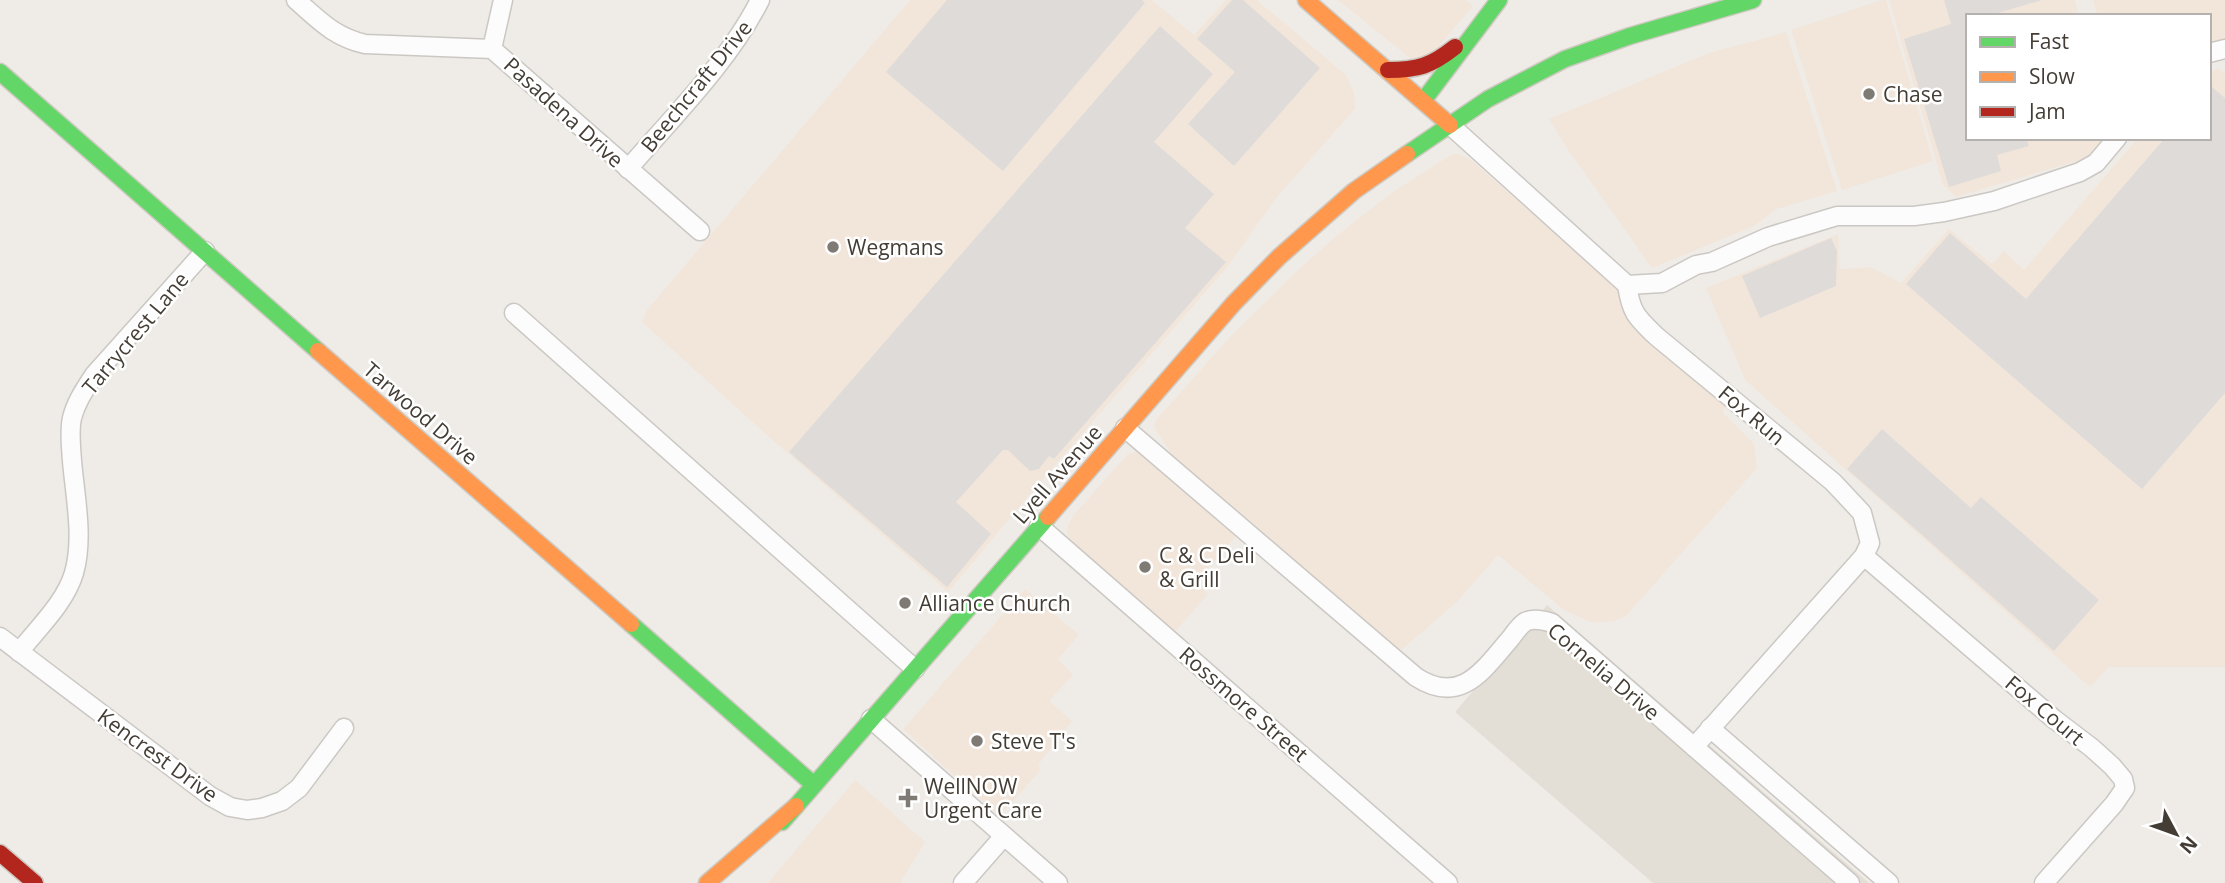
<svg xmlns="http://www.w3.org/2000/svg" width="2225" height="883" font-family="'Open Sans',sans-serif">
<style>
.residential{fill:#e3ded6}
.commercial{fill:#f2e6db}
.parking{fill:#dedbd8}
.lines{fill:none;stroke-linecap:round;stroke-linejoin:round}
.street-casing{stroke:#cbc8c4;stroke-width:21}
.fast-casing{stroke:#cec9c0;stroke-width:19}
.slow-casing{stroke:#cec9c0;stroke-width:19}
.jam-casing{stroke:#cec9c0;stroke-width:19}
.street{stroke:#fdfcfc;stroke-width:18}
.fast{stroke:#63d668;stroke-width:16}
.slow{stroke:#ff974d;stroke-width:16}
.jam{stroke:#b3261e;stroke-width:16}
.poi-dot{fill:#807a74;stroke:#fff;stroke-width:2.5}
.labels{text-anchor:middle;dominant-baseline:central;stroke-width:5;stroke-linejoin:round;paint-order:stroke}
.street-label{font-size:21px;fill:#443d35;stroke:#fff}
.poi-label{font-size:21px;fill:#443d35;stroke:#fff;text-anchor:start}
</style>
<rect width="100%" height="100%" fill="#efece8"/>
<polygon class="residential" points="1547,605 1869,883 1653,883 1455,712"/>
<g class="commercial">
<polygon points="910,0 1152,0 1194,35 1226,0 1257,0 1346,75 1354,93 1355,109 1276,198 1228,266 1037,486 948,592 769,437 642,322 647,310"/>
<polygon points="1338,0 1466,0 1473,6 1432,54 1411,59"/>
<polygon points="1882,0 1886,0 1933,161 1842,190 1791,30"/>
<polygon points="1889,0 2075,0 2079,16 1968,16 1968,138 2105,138 2087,158 1956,197 1943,185"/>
<polygon points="2093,0 2225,0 2225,41 2209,45 2209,16 2097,16"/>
<polygon points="1786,32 1837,191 1777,209 1754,226 1652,268 1568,150 1549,119 1709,53"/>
<polygon points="2218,68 2225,74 2225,667 2109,667 2090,687 1745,380 1706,288 1838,234 1840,269 1871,267 1901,283 1949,229 1992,264 2004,251 2024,270 2138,138 2209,138 2209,73"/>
<polygon points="1452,154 1458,154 1470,159 1736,392 1722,412 1754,444 1757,468 1626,616 1614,621 1593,623 1564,610 1498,555 1457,602 1399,652 1236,509 1175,459 1154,427 1156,420 1229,338 1298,270 1336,236 1393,192"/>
<polygon points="1137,451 1142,453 1238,534 1196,582 1208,594 1173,634 1072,541 1067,534 1068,525 1072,517 1127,455"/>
<polygon points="1025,589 1079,635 1058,659 1073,675 1049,701 1072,721 1038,765 1041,770 999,816 903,729"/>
<polygon points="855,780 925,842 900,883 768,883"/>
</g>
<g class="parking">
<polygon points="947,0 1142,0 1145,3 1003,171 886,72"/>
<polygon points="1232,0 1243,0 1320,68 1234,166 1188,124 1235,72 1197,39"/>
<polygon points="1944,0 2042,0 1988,16 1968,16 1968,138 2026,138 2029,146 1997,155 2001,171 1949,187 1904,39 1951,24"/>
<polygon points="1160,26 1213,74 1154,142 1214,194 1185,228 1226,262 1054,459 1049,456 1039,469 1030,471 1008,450 1003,450 956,502 991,534 947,587 789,452"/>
<polygon points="2211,86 2225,98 2225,393 2142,489 1906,284 1950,233 2026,299 2165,138 2209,138 2209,88"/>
<polygon points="1831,238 1837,251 1836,286 1760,318 1742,276"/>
<polygon points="1882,429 1971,508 1981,497 2099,600 2054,651 1847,469"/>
</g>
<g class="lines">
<g class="street-casing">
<g id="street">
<path d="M296,0C319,20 334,37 365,44L492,49L700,231"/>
<polyline points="492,49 503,0"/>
<polyline points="2209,53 2225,49"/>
<path d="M1450,125L1627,285C1631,312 1636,317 1656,336L1833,482L1862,513L1870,543L1864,556L1694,747"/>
<path d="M628,169C672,118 730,60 760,0"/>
<polyline points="1627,285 1662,283 1696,265 1712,262 1768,237 1837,216 1914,216 1944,212 1994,201 2080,172 2096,163 2117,138"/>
<polyline points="514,313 915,669"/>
<path d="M1125,428L1416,677C1461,706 1483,670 1510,639C1514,634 1519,626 1525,622C1533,618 1543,620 1552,623L1850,883"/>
<polyline points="1039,526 1448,883"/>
<polyline points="1864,556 2054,719 2092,748 2112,766 2123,779 2125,788 2114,804 2044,883"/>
<polyline points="0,637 210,796 230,807 247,810 262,808 282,801 299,788 344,728"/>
<path d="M19,652C38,628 65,603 74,573C84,538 75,496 72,461C71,447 69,431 72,418C76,402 85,389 94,375L205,251"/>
<polyline points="871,719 1058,883"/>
<polyline points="1710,728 1889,883"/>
<polyline points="963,883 1004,836"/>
</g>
</g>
<g class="fast-casing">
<g id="fast">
<polyline points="0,72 318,351"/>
<polyline points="1423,101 1499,0"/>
<polyline points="1407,154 1488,99 1565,59 1630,36 1753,0"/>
<polyline points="631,624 814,785"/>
<polyline points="782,822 1048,517"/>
</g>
</g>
<g class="slow-casing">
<g id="slow">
<polyline points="1306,0 1450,125"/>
<polyline points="318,351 631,624"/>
<polyline points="1048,517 1234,303 1279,257 1354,191 1407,154"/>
<polyline points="707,883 796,806"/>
</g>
</g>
<g class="jam-casing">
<g id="jam">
<path d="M1388,70C1418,70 1431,66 1455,47"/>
<polyline points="0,853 35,883"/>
</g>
</g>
<use href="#street" class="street"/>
<use href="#fast" class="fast"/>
<use href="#slow" class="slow"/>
<use href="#jam" class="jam"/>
</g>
<g class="poi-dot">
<circle cx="1869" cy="94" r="7"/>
<circle cx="833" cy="247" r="7"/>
<circle cx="1145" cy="567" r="7"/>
<circle cx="905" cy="603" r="7"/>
<circle cx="977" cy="741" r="7"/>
<path d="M904.5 787.5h7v7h7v7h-7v7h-7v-7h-7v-7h7z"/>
</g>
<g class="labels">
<g class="street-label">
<text transform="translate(696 86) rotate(-51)">Beechcraft Drive</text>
<text transform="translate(564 112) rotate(42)">Pasadena Drive</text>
<text transform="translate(135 333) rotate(-50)">Tarrycrest Lane</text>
<text transform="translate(421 413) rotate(41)">Tarwood Drive</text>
<text transform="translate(1752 415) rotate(40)">Fox Run</text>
<text transform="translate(1057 474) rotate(-49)">Lyell Avenue</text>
<text transform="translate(1604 671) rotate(40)">Cornelia Drive</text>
<text transform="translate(1244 704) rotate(41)">Rossmore Street</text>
<text transform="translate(2045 710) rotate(40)">Fox Court</text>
<text transform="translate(158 755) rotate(36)">Kencrest Drive</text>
</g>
<g class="poi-label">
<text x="1883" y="94">Chase</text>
<text x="847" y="247">Wegmans</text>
<text x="1159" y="555">C &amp; C Deli<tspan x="1159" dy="24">&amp; Grill</tspan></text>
<text x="919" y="603">Alliance Church</text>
<text x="991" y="741">Steve T's</text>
<text x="924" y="786">WellNOW<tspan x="924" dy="24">Urgent Care</tspan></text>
</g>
</g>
<rect x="1966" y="14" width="245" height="126" fill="#ffffff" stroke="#b4b1ae" stroke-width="2"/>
<rect x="1980" y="37" width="35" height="10" fill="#63d668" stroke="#b4b1ae" stroke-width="2"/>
<text x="2029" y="49" font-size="21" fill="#443d35">Fast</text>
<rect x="1980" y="72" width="35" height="10" fill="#ff974d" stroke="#b4b1ae" stroke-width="2"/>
<text x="2029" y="84" font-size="21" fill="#443d35">Slow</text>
<rect x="1980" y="107" width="35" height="10" fill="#b3261e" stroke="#b4b1ae" stroke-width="2"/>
<text x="2029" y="119" font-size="21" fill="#443d35">Jam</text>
<g transform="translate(2176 834) rotate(131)" stroke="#ffffff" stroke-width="5" paint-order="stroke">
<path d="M0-5L12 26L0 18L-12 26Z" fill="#443d35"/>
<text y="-10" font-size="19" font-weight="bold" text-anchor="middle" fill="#443d35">N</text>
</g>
</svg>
